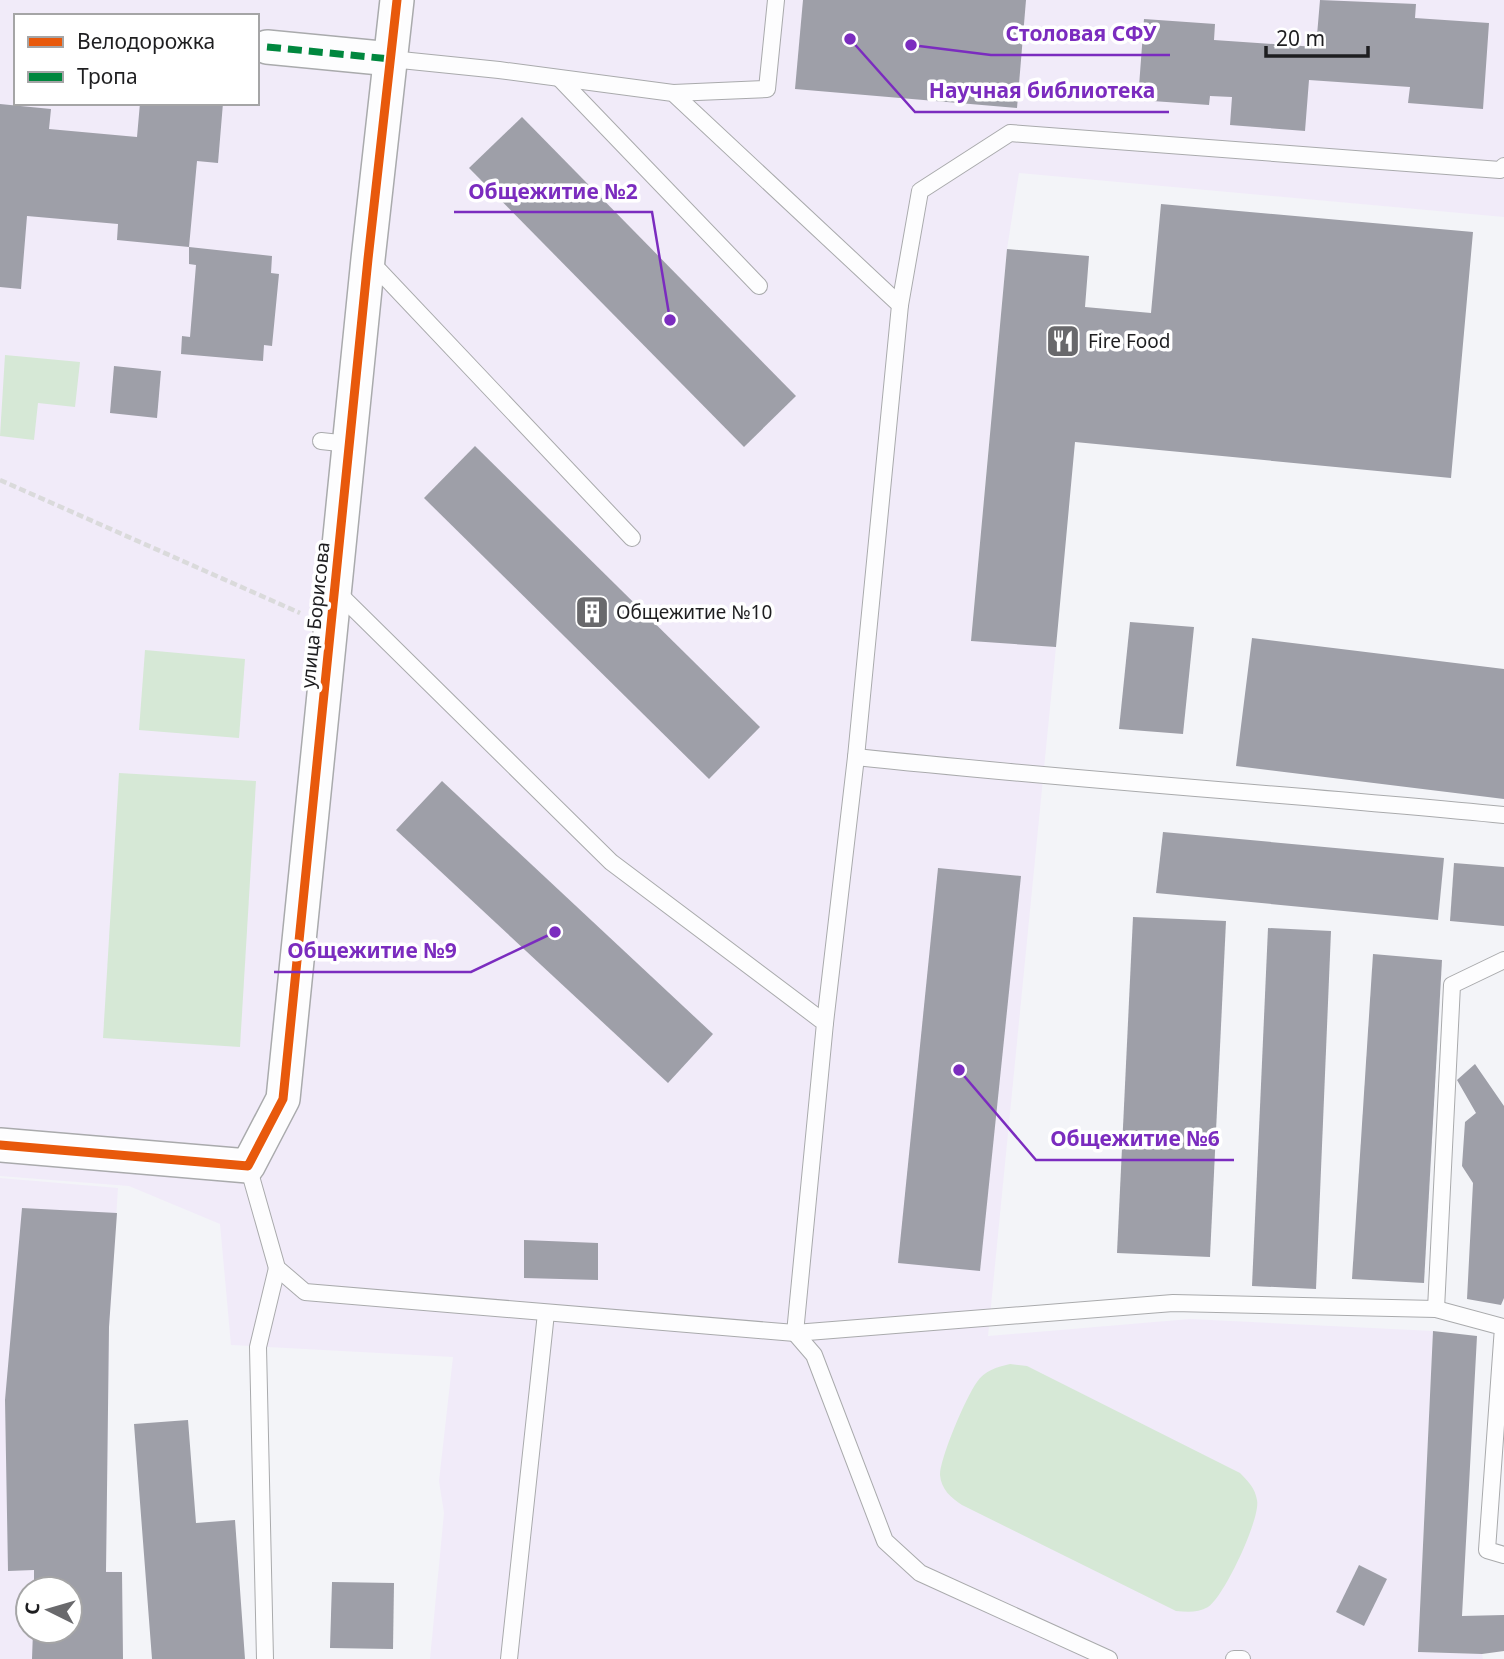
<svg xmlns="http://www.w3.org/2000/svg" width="1504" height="1659" font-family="'Noto Sans',sans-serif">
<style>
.education{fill:#f1ebf9;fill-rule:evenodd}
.green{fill:#d6e8d6}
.building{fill:#9e9fa8}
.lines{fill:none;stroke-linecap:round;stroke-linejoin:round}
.service-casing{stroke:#a9aaac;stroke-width:18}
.minor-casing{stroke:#a9aaac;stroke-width:36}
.path{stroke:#dadadb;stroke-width:4.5;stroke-dasharray:7 3.5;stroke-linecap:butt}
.service{stroke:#fdfdfe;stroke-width:16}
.minor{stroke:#fdfdfe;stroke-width:33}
.quiet{stroke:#00873e;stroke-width:7;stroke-dasharray:14 7;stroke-linecap:butt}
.cycleway-casing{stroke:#fff;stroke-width:13}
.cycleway{stroke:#e8590c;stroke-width:9}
.labels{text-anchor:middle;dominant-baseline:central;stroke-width:7;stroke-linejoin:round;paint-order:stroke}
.poi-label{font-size:19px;fill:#1e1e20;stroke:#fff;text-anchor:start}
.street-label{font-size:19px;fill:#1e1e20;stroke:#fff}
.leader{fill:none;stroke:#7b2cbf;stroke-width:2.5}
.callout-dot{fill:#7b2cbf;stroke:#fff;stroke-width:2.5}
.callout-label{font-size:21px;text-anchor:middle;font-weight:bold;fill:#7b2cbf;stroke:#fff;stroke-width:7;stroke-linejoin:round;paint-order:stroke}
</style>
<rect width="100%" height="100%" fill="#f3f4f8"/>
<g class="education">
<path d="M0,0H1504V217L1019,173L1007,249L971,640L1056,647L988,1336L1190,1319L1433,1331L1418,1652L1482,1654L1483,1659H430L444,1513L439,1481L453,1357L231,1345L220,1224L129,1186L0,1176ZM16,16H257V103H16Z"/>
<path d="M0,1178L118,1188L109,1327L106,1571L122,1572L123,1659H0ZM28,1589H70V1631H28Z"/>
</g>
<g class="green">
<polygon points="5,355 80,362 75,407 38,403 34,440 0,436"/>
<polygon points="145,650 245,659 239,738 139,730"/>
<polygon points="119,773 256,781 240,1047 103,1038"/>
<path d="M1010,1364L1027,1366L1240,1473C1248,1481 1255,1488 1257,1500C1261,1518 1224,1597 1208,1607C1198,1613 1187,1612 1176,1611L962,1505C951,1498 941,1489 940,1475C940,1458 966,1397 977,1382C984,1371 997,1367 1010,1364Z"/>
</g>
<g class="building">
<polygon points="803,0 1026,0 1017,108 795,89"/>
<polygon points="1320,0 1416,4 1415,18 1489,23 1483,109 1408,103 1410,87 1309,80 1305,131 1230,125 1232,97 1210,96 1209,105 1138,100 1144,19 1215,24 1214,40 1316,47"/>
<polygon points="140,103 223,103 218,163 197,161 189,247 117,240 118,224 27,216 21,289 0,287 0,104 51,109 49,129 137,137"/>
<polygon points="522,117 796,396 744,447 469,168"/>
<polygon points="1161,204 1473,232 1451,478 1075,442 1056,647 971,641 1007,249 1089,256 1085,307 1151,313"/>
<polygon points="189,247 272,256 271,273 279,274 272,346 264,345 263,361 181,354 182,336 190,337 196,265 189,264"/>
<polygon points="114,366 161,371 157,418 110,413"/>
<polygon points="475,446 760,727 709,779 424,498"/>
<polygon points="1130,622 1194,627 1183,734 1119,729"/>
<polygon points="1252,638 1504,669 1504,799 1236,766"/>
<polygon points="442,781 713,1034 668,1083 396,830"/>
<polygon points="1163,832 1444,858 1438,920 1156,893"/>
<polygon points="1454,863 1504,867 1504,926 1450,921"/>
<polygon points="938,868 1021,876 980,1271 898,1263"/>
<polygon points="1133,917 1226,921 1210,1257 1117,1253"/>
<polygon points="1268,928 1331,931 1316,1289 1252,1286"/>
<polygon points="1373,954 1442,960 1424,1283 1352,1279"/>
<polygon points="1475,1064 1504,1106 1504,1298 1501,1305 1467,1299 1473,1183 1462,1166 1465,1122 1476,1113 1457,1080"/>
<polygon points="22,1208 117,1213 109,1327 106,1572 122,1572 123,1659 32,1659 33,1631 70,1631 70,1589 34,1589 34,1570 8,1571 5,1400"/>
<polygon points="524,1240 598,1243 598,1280 524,1278"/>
<polygon points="1433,1331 1477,1336 1462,1616 1504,1615 1504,1651 1482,1654 1418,1652"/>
<polygon points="188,1420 196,1523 235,1520 245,1659 152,1659 134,1424"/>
<polygon points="1359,1565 1387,1579 1364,1626 1336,1612"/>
<polygon points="332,1582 394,1583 393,1649 330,1648"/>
</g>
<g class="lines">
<g class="service-casing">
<g id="service">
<polyline points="391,59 499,70 673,93 900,305 856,757 825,1023"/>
<polyline points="561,80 759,286"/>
<polyline points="673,93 767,89 776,0"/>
<polyline points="370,261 632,538"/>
<polyline points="900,305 920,191 1010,133 1500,170 1504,166"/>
<polyline points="321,441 349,444"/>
<polyline points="335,590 611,862 825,1023 795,1333 814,1355 885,1541 920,1573 1109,1659"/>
<path d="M856,757C1072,780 1288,794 1504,815"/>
<polyline points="248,1166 277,1268 305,1292 795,1333 1173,1303 1436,1309 1503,1327 1487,1550 1504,1555"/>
<polyline points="1436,1309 1452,985 1504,960"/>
<polyline points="265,1659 258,1347 277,1268"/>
<polyline points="509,1659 546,1313"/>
<polyline points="1234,1659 1242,1659"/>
</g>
</g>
<g class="minor-casing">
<g id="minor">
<polyline points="267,47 391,59"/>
<polyline points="0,1145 248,1166 283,1099 368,259 397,0"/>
</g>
</g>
<polyline class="path" points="0,480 300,613"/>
<use href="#service" class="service"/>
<use href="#minor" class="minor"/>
<polyline class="quiet" points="267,47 391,59"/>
<g class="cycleway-casing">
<polyline id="cycleway" points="0,1145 248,1166 283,1099 368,259 397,0"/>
</g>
<use href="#cycleway" class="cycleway"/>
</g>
<defs>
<g id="restaurant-square" transform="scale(1.75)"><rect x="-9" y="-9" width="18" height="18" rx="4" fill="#69696c" stroke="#fff"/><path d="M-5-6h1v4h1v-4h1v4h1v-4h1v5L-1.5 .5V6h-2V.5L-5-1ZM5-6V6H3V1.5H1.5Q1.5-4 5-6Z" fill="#fff"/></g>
<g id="building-square" transform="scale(1.75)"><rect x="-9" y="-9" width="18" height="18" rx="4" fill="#69696c" stroke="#fff"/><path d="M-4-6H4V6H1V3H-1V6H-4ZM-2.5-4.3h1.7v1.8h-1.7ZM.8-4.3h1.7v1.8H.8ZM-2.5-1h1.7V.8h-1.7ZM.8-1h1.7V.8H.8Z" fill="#fff"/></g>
</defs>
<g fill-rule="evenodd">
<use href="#restaurant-square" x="1063" y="341"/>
<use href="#building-square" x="592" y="612"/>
</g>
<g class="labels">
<g class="poi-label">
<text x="1088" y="341">Fire Food</text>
<text x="616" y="612">Общежитие №10</text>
</g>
<g class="street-label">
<text transform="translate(315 615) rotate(-84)">улица Борисова</text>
</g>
</g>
<path class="leader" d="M911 45L991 55H1170M850 39L915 112H1169M670 320L652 212H454M555 932L471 972H274M959 1070L1036 1160H1234"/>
<g class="callout-dot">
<circle cx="911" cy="45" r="7"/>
<circle cx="850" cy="39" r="7"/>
<circle cx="670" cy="320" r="7"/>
<circle cx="555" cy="932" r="7"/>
<circle cx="959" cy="1070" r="7"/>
</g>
<g class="callout-label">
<text x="1081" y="41">Столовая СФУ</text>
<text x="1042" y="98">Научная библиотека</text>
<text x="553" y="199">Общежитие №2</text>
<text x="372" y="958">Общежитие №9</text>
<text x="1135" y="1146">Общежитие №6</text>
</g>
<rect x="14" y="14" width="245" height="91" fill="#ffffff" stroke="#a5a5a6" stroke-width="2"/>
<rect x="28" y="37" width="35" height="10" fill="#e8590c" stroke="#a5a5a6" stroke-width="2"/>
<text x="77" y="49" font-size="21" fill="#1e1e20">Велодорожка</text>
<rect x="28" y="72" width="35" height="10" fill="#00873e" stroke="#a5a5a6" stroke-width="2"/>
<text x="77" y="84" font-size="21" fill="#1e1e20">Тропа</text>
<g transform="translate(49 1610) rotate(275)"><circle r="33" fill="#ffffff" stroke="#a5a5a6" stroke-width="2"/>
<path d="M0-5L12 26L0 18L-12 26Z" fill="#69696c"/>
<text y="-10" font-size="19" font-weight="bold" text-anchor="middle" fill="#1e1e20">С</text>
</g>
<path d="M1266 46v10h102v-10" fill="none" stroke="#1e1e20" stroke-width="3.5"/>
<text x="1276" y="46" font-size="21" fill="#1e1e20" stroke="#ffffff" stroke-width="5" paint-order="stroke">20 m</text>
</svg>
